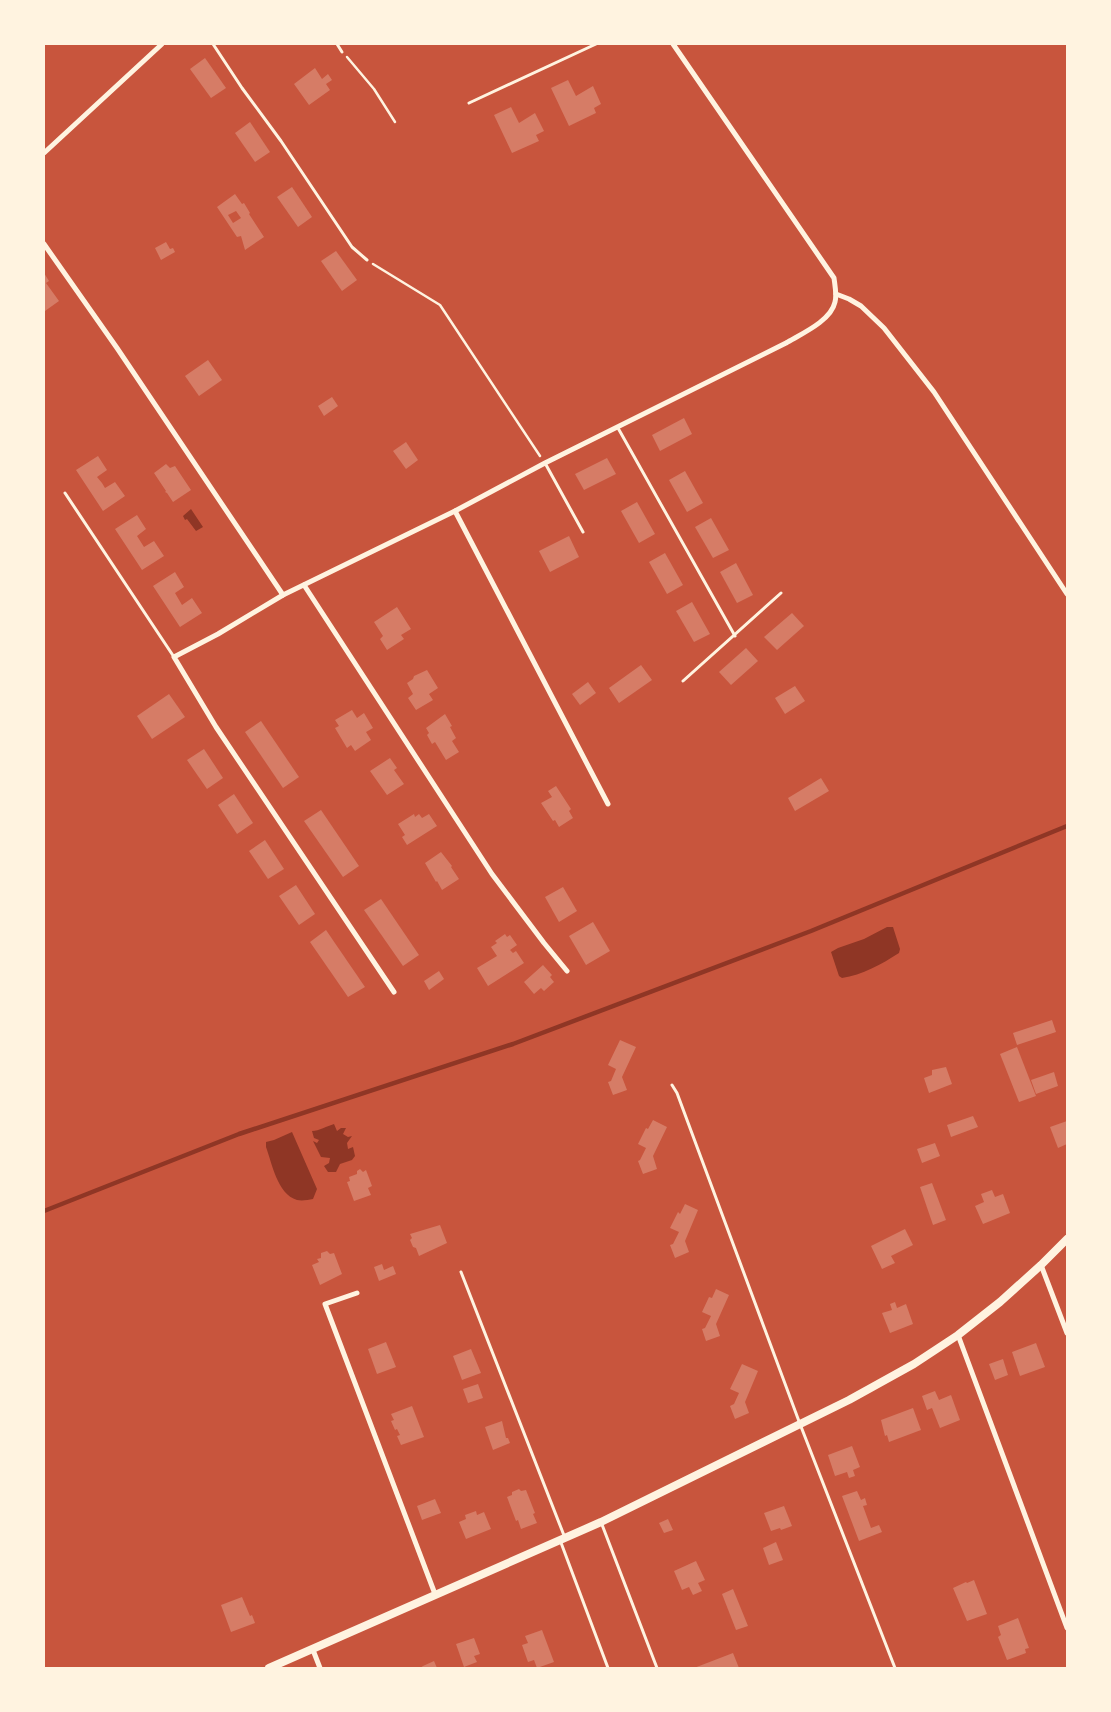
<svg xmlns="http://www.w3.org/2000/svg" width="1111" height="1712" font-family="'Roboto Serif',serif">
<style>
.water{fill:#8f3625}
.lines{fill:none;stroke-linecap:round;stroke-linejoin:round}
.stream{stroke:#8f3625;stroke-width:4.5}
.building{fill:#d67c66;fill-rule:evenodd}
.path{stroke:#fff3e0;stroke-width:2.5}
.service{stroke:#fff3e0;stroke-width:3}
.minor{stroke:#fff3e0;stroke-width:5}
.tertiary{stroke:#fff3e0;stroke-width:8}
</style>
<rect width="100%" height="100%" fill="#c8553d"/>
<g class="water">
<polygon points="191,509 203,527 196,531 187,519 185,520 183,516"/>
<path d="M887,927H893L900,949L899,953C882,964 862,975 842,978L839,976L831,952L838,948L864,939Z"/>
<path d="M334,1124L337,1131L341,1128H346L343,1134L348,1137L352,1136L347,1143L348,1149L353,1147L355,1156L352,1160L340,1164L336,1172H328L324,1166L329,1163L330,1158L321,1157L313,1141L317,1143L319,1140L314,1138L312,1131C319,1131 327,1126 334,1124Z"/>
<path d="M292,1132L317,1189L313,1199C308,1200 302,1201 297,1200C277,1194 272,1163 266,1147V1142L274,1140Z"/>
</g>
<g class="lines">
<polyline class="stream" points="44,1211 239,1134 513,1044 811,931 1067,826"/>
</g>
<g class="building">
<polygon points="205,58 226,88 211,98 190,69"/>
<polygon points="315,68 322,79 328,74 332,80 326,84 330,90 309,105 294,84"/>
<polygon points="568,80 576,96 593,86 601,104 594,108 596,113 569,126 551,88"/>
<polygon points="511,107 519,123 535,113 544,131 536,135 539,141 512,153 494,115"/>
<polygon points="250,122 270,152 255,162 235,133"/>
<polygon points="292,187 312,217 298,227 277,197"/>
<path d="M235,194L242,204L244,203L250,213L249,214L264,237L245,250L241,236L237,237L217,207ZM236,211L241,218L233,223L228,215Z"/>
<polygon points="166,242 170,249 173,248 175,252 161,260 155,248"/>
<polygon points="336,251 357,280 342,291 321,261"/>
<polygon points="44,273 49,281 46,283 59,301 45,311"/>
<polygon points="208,360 222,380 199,396 185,376"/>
<polygon points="332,397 338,406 324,416 318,406"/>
<polygon points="684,418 692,434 660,451 652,435"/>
<polygon points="406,442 418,460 406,469 393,451"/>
<polygon points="98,456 107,470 97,477 102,483 105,488 115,482 125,496 103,511 76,470"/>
<polygon points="607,458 616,474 584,490 575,474"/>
<polygon points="166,464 170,468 175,466 191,490 173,502 167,493 165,492 166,491 154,473"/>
<polygon points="685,471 703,503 687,512 669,480"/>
<polygon points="637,502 655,534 639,543 621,511"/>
<polygon points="137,515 146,529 137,536 144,547 154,541 164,556 142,570 115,529"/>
<polygon points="711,518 729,550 713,558 695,527"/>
<polygon points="569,536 579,557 550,572 539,551"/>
<polygon points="665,553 683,585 667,594 649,562"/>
<polygon points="736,563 753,595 737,603 720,572"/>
<polygon points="175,572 184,587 175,593 182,605 192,598 202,613 180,627 153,586"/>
<polygon points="692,602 710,634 694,642 676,611"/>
<polygon points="397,607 411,629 401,635 404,639 387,650 380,639 383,636 374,622"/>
<polygon points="792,613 804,626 777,650 764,637"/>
<polygon points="746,648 758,661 731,685 719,672"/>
<polygon points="641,665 652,680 619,703 609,688"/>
<polygon points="427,670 438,688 429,694 433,700 416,710 408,698 413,694 407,683 413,679 414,676"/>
<polygon points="588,682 596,693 580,705 572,694"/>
<polygon points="795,686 805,701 785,714 775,698"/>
<polygon points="169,694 185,717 152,739 137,716"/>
<polygon points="352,710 357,718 364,713 373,728 366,732 371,740 355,751 351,745 347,748 335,728 339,726 335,720"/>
<polygon points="445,714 452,726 450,727 456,738 452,741 459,752 446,760 435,742 432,744 427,735 429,733 426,728"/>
<polygon points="261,721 299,777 283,788 245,732"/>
<polygon points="204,749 223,778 207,789 187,760"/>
<polygon points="390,758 397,768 394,770 404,784 387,795 370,771"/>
<polygon points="821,778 829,791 795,811 788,798"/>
<polygon points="556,786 571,809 569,811 573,818 559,827 555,820 553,821 541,803 552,797 548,791"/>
<polygon points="234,794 253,823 237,834 218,805"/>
<polygon points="321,810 359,866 343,877 304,821"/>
<polygon points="414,814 415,817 419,814 422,818 429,814 437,826 407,845 402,837 405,835 398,824"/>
<polygon points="265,840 284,869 268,879 249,851"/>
<polygon points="441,852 452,866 451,867 459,879 442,890 437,881 436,882 425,863"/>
<polygon points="296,885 315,914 299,925 279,896"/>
<polygon points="563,887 577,911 559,922 545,897"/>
<polygon points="381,899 419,955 403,966 364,910"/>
<polygon points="593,922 610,951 586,965 569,936"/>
<polygon points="326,930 365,987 348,997 310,942"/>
<polygon points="505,934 507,937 510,935 517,945 510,950 513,953 516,951 524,963 488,986 477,968 497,956 491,947 497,943 495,941"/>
<polygon points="543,965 552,975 550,977 554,982 544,991 541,988 534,994 524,982"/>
<polygon points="439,971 444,979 429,990 424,981"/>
<polygon points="1052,1020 1056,1032 1017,1045 1013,1033"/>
<polygon points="620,1040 636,1047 622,1077 627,1090 613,1095 608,1082 611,1081 616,1069 608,1065"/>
<polygon points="1017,1047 1036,1096 1019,1102 1000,1054"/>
<polygon points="946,1067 952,1084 929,1093 924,1078 932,1075 932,1070"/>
<polygon points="1054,1072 1058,1086 1036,1094 1031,1080"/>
<polygon points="973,1116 978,1127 951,1137 947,1125"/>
<polygon points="653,1120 667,1127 653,1156 657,1169 643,1174 638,1161 640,1160 646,1148 638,1144 646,1128 648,1129"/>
<polygon points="1067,1121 1067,1144 1058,1148 1050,1127"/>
<polygon points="935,1143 940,1156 922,1163 917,1149"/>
<polygon points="360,1169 363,1172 366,1170 372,1186 368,1188 371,1195 354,1201 347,1182 350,1181 349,1177 357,1174 357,1171"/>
<polygon points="932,1183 946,1220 933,1225 920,1187"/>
<polygon points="992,1190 995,1197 1003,1194 1010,1213 983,1224 975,1206 984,1202 981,1194"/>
<polygon points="685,1204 698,1210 685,1241 689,1252 675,1258 670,1245 673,1244 679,1232 670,1228 678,1212 680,1214"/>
<polygon points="440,1225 447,1243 419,1256 416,1248 413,1247 410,1240 412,1238 410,1234"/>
<polygon points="905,1229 913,1245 891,1256 895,1263 882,1269 871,1246"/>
<polygon points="327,1251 330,1254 334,1253 342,1274 320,1285 312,1265 319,1262 317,1259 321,1258 321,1253"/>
<polygon points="382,1264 384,1270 393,1266 396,1274 379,1281 374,1267"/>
<polygon points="716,1289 729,1295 716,1324 720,1336 706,1341 702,1329 705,1328 711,1316 702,1312 709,1297 712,1298"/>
<polygon points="895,1302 897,1308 906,1304 913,1324 890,1333 882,1313 892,1310 890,1304"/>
<polygon points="386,1342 396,1367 377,1374 368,1349"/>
<polygon points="1036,1343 1045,1367 1020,1376 1012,1352"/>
<polygon points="471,1349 481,1373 462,1380 453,1356"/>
<polygon points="1003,1359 1008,1375 995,1380 989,1364"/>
<polygon points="742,1364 758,1371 745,1402 749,1413 735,1419 730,1406 734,1404 739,1393 730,1389"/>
<polygon points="478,1384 483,1398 468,1403 463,1389"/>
<polygon points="935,1391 939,1400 951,1395 960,1420 940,1428 932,1408 927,1410 922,1396"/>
<polygon points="412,1406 424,1437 401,1445 397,1436 400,1435 397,1429 395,1430 391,1421 394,1420 391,1414"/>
<polygon points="913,1408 921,1430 889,1442 887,1435 885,1436 881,1420"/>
<polygon points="502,1421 506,1438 508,1438 510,1443 493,1450 485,1427"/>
<polygon points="852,1446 860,1467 853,1470 855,1476 849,1478 847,1472 835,1476 828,1455"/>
<polygon points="519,1489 521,1491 526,1490 535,1513 533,1514 537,1523 521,1529 518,1520 516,1521 507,1497 512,1495 512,1492"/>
<polygon points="857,1491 861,1500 865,1498 867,1505 863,1506 871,1528 879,1525 882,1532 859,1541 842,1496"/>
<polygon points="435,1499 441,1513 422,1520 417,1506"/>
<polygon points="784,1506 792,1526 781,1530 780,1528 771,1531 764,1513"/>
<polygon points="476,1511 477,1515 484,1512 491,1529 466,1539 459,1522 466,1519 465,1515"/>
<polygon points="668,1519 673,1530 664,1533 659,1523"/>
<polygon points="776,1542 783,1560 769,1565 763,1548"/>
<polygon points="696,1561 705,1580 698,1583 702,1591 693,1595 689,1587 682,1590 674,1571"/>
<polygon points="974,1580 987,1614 967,1621 953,1588 966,1582 967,1583"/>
<polygon points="733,1589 748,1626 736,1630 722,1594"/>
<polygon points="242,1597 250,1616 252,1615 255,1623 231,1632 221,1605"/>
<polygon points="1018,1618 1029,1648 1025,1649 1026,1653 1007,1660 998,1637 1001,1635 998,1626"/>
<polygon points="542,1630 554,1662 537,1668 534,1660 528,1662 522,1645 528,1643 525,1636"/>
<polygon points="474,1638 480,1654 474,1656 477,1662 464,1667 456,1644"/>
<polygon points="733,1653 739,1668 694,1668"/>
<polygon points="434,1661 437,1668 420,1668 423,1666"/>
</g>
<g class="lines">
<g class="path">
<polyline points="347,57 374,89 395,122"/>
<polyline points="373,264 440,305 540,456"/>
</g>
<g class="service">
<polyline points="213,44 242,88 281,141 352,247 367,260"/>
<polyline points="337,44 342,52"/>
<polyline points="469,103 596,44"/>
<polyline points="618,428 735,636"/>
<polyline points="545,463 583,532"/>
<polyline points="65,493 174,657"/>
<polyline points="683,681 781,593"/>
<polyline points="672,1085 677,1093 800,1424 895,1668"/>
<polyline points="461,1272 565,1538"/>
<polyline points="601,1522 657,1668"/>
<polyline points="560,1540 608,1668"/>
</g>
<g class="minor">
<polyline points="44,153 162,44"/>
<polyline points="44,244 117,348 283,595"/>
<polyline points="836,294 849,299 861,306 884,328 934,392 1067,594"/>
<polyline points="455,511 608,804"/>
<polyline points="304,585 492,874 544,943 567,971"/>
<path d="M394,992L216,727L174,657L218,634L283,595L455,511L545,463L786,343C801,334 831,321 835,302C837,295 835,286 834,278L673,44"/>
<polyline points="1041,1265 1067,1333"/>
<polyline points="357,1293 325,1304 435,1594"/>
<polyline points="958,1335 1067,1628"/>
<polyline points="313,1650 320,1668"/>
</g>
<polyline class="tertiary" points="269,1668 601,1522 849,1400 914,1364 958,1335 1000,1302 1041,1265 1067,1239"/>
</g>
<rect width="1111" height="1712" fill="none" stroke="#fff3e0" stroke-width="90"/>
</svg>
